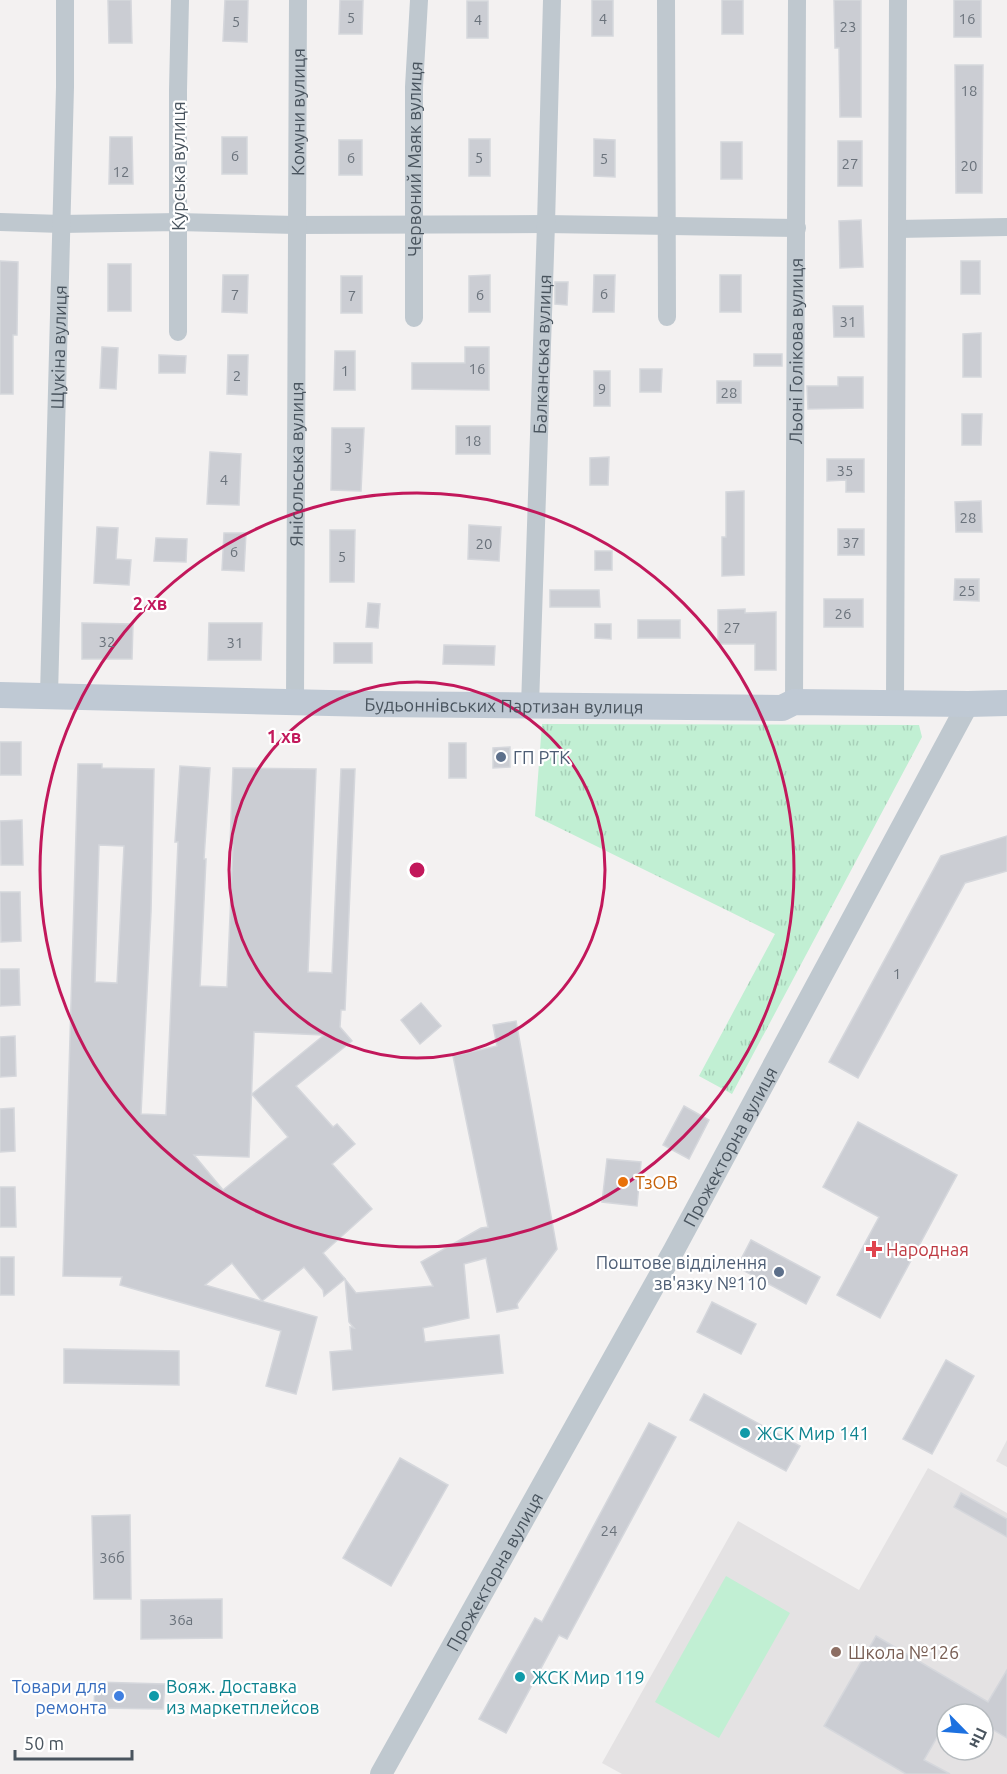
<svg xmlns="http://www.w3.org/2000/svg" width="1007" height="1774" font-family="Ubuntu,sans-serif">
<style>
.education{fill:#e4e2e3;fill-rule:evenodd}
.grass{fill:url(#grass-tufts)}
.garden{fill:#c1efd3}
.building{fill:#cbcdd3;stroke:#d5d7dc;stroke-width:1.5;fill-rule:evenodd}
.lines{fill:none;stroke-linecap:round;stroke-linejoin:round}
.minor{stroke:#bfc8cf;stroke-width:18}
.tertiary{stroke:#bfc8cf;stroke-width:22}
.secondary{stroke:#bfc9d4;stroke-width:26}
.ring{fill:none;stroke:#c2185b;stroke-width:3}
.service-dot{fill:#5c6f8a;stroke:#fff;stroke-width:2}
.food-dot{fill:#e8710a;stroke:#fff;stroke-width:2}
.health-dot{fill:#e0444e;stroke:#fff;stroke-width:2}
.culture-dot{fill:#0f9aa8;stroke:#fff;stroke-width:2}
.education-dot{fill:#8d6e63;stroke:#fff;stroke-width:2}
.shop-dot{fill:#3f7fe0;stroke:#fff;stroke-width:2}
.labels{text-anchor:middle;dominant-baseline:central;stroke-width:4.5;stroke-linejoin:round;paint-order:stroke}
.number-label{font-size:15px;fill:#6a727b}
.street-label{font-size:18px;fill:#49545e;stroke:#fff}
.service-label{font-size:18px;fill:#4e5e75;stroke:#fff;text-anchor:start}
.food-label{font-size:18px;fill:#c56008;stroke:#fff;text-anchor:start}
.health-label{font-size:18px;fill:#be3a42;stroke:#fff;text-anchor:start}
.culture-label{font-size:18px;fill:#0d838f;stroke:#fff;text-anchor:start}
.education-label{font-size:18px;fill:#785e54;stroke:#fff;text-anchor:start}
.shop-label{font-size:18px;fill:#366cbe;stroke:#fff;text-anchor:end}
.centre{fill:#c2185b;stroke:#fff;stroke-width:3}
.ring-label{font-size:18px;text-anchor:middle;font-weight:bold;fill:#c2185b;stroke:#fff;stroke-width:4.5;stroke-linejoin:round;paint-order:stroke}
</style>
<defs>
<pattern id="grass-tufts" width="24" height="20" patternUnits="userSpaceOnUse" patternTransform="scale(1.5)"><rect width="24" height="20" fill="#c1efd3"/><path d="M3 7l-1-3M5 7V3M7 7l1-3M15 17l-1-3M17 17v-4M19 17l1-3" fill="none" stroke="#a7cfb8"/></pattern>
</defs>
<rect width="100%" height="100%" fill="#f3f1f1"/>
<g class="education">
<polygon points="1007,1440 1007,1467 996,1461"/>
<path d="M928,1468L1007,1513V1774H622L602,1763L738,1521L859,1590ZM947,1714H983V1750H947Z"/>
</g>
<polygon class="grass" points="542,724 919,725 922,737 732,1094 699,1076 775,934 535,816"/>
<polygon class="garden" points="726,1576 790,1613 719,1738 655,1702"/>
<g class="building">
<polygon points="108,0 131,0 132,43 109,43"/>
<polygon points="225,0 248,0 247,42 223,41"/>
<polygon points="340,0 363,0 362,34 339,34"/>
<rect x="592" y="0" width="21" height="36"/>
<rect x="722" y="0" width="21" height="34"/>
<polygon points="834,0 861,0 861,117 840,117 839,48 835,48"/>
<rect x="954" y="0" width="27" height="37"/>
<rect x="467" y="1" width="21" height="37"/>
<polygon points="955,65 983,65 982,193 956,193"/>
<polygon points="110,137 132,137 133,184 109,184"/>
<rect x="222" y="137" width="25" height="37"/>
<rect x="469" y="139" width="21" height="37"/>
<polygon points="594,139 615,140 615,177 594,176"/>
<rect x="339" y="140" width="23" height="35"/>
<rect x="838" y="141" width="24" height="45"/>
<rect x="721" y="142" width="21" height="37"/>
<polygon points="861,220 863,267 840,268 839,221"/>
<polygon points="0,261 18,262 17,335 13,335 13,394 0,394"/>
<rect x="961" y="261" width="19" height="33"/>
<rect x="108" y="264" width="23" height="47"/>
<polygon points="223,275 248,275 247,313 222,312"/>
<polygon points="490,275 490,312 469,312 469,276"/>
<polygon points="594,275 615,275 614,312 593,312"/>
<rect x="720" y="275" width="21" height="37"/>
<rect x="341" y="276" width="21" height="37"/>
<polygon points="555,282 568,282 567,305 555,304"/>
<polygon points="833,306 863,306 864,337 834,337"/>
<polygon points="981,333 981,377 963,377 963,334"/>
<polygon points="102,347 118,348 116,389 100,388"/>
<polygon points="465,347 489,347 489,390 412,389 412,363 465,363"/>
<polygon points="335,351 355,351 355,390 334,390"/>
<rect x="754" y="354" width="28" height="12"/>
<polygon points="159,355 186,356 185,373 159,373"/>
<polygon points="228,355 248,355 247,395 227,394"/>
<polygon points="640,369 662,369 661,392 640,392"/>
<rect x="594" y="371" width="16" height="35"/>
<polygon points="838,377 863,377 863,408 808,409 807,386 838,386"/>
<rect x="717" y="381" width="24" height="22"/>
<polygon points="962,414 982,414 981,445 962,445"/>
<rect x="456" y="426" width="34" height="28"/>
<polygon points="332,428 364,428 361,491 331,490"/>
<polygon points="210,452 241,454 239,505 207,504"/>
<polygon points="609,457 608,485 590,485 590,458"/>
<polygon points="827,459 864,459 864,492 846,492 846,480 827,481"/>
<polygon points="744,491 744,575 722,576 722,537 726,537 726,492"/>
<polygon points="981,501 982,532 956,532 955,502"/>
<polygon points="469,525 501,527 499,561 468,559"/>
<polygon points="97,527 118,528 116,559 131,560 129,585 94,583"/>
<rect x="838" y="529" width="26" height="26"/>
<polygon points="330,530 355,530 354,582 330,582"/>
<polygon points="224,533 246,533 244,571 222,570"/>
<polygon points="156,538 187,539 186,562 154,561"/>
<rect x="595" y="551" width="17" height="19"/>
<polygon points="955,579 979,579 979,601 954,600"/>
<polygon points="550,590 599,590 600,607 550,607"/>
<rect x="824" y="599" width="39" height="28"/>
<polygon points="368,603 380,604 378,628 366,627"/>
<polygon points="745,609 745,613 776,612 776,670 755,670 755,644 718,644 718,610"/>
<rect x="638" y="620" width="42" height="18"/>
<polygon points="82,623 133,624 132,659 82,659"/>
<polygon points="209,623 262,623 261,660 208,660"/>
<polygon points="595,624 611,624 611,639 595,638"/>
<rect x="334" y="643" width="38" height="20"/>
<polygon points="444,645 495,646 494,665 443,664"/>
<rect x="0" y="742" width="21" height="33"/>
<rect x="449" y="743" width="17" height="35"/>
<polygon points="510,747 510,767 493,768 493,748"/>
<path d="M78,764H102V768L154,769L151,912L141,1114L166,1115L178,842H175L180,766L210,768L204,859H206L200,986L227,987L233,845H230L233,768L316,769L308,972L332,973L341,769H355L345,1010H341L340,1027L352,1041L296,1086L333,1127L337,1124L355,1144L332,1164L372,1209L323,1253L345,1279L324,1296L323,1290L304,1267L262,1301L232,1263L205,1285L317,1317L296,1394L266,1386L281,1331L120,1285L122,1277L63,1276ZM99,845L124,846L117,983L95,982ZM254,1032L324,1035L252,1094L288,1137L223,1190L194,1155L249,1157Z"/>
<polygon points="22,820 23,865 1,865 0,821"/>
<polygon points="1007,836 1007,871 965,883 858,1078 829,1062 941,856"/>
<polygon points="0,892 20,892 21,941 1,942"/>
<polygon points="0,969 19,969 20,1005 0,1006"/>
<polygon points="421,1003 441,1026 420,1044 401,1020"/>
<polygon points="516,1021 557,1249 517,1304 518,1308 497,1312 486,1258 464,1264 469,1318 423,1328 425,1342 499,1335 503,1373 333,1390 330,1352 352,1350 350,1327 354,1328 349,1322 345,1279 356,1293 433,1286 421,1262 481,1228 488,1227 453,1056 497,1046 493,1025"/>
<polygon points="15,1036 16,1076 0,1077 0,1037"/>
<polygon points="684,1106 709,1120 689,1159 663,1145"/>
<polygon points="14,1108 15,1151 0,1152 0,1109"/>
<polygon points="858,1122 957,1175 880,1318 837,1295 879,1217 823,1187"/>
<polygon points="607,1159 641,1162 637,1206 602,1202"/>
<polygon points="0,1187 15,1187 16,1227 0,1227"/>
<polygon points="751,1240 820,1277 806,1304 737,1267"/>
<rect x="0" y="1257" width="14" height="38"/>
<polygon points="712,1302 756,1324 741,1354 697,1332"/>
<polygon points="64,1349 179,1351 179,1385 64,1383"/>
<polygon points="946,1360 974,1376 932,1454 903,1439"/>
<polygon points="704,1394 800,1446 786,1471 690,1420"/>
<polygon points="649,1423 676,1437 567,1639 559,1635 506,1733 479,1719 535,1618 542,1622"/>
<polygon points="400,1458 448,1485 391,1586 343,1558"/>
<polygon points="961,1493 1007,1519 1007,1537 954,1507"/>
<polygon points="130,1515 131,1599 94,1599 92,1516"/>
<polygon points="222,1599 222,1638 141,1639 141,1600"/>
<polygon points="876,1636 988,1702 1007,1670 1007,1738 983,1724 983,1714 966,1714 954,1707 951,1714 947,1714 947,1720 924,1760 950,1774 906,1774 824,1726"/>
<polygon points="95,1682 165,1684 163,1709 94,1708"/>
</g>
<g class="lines">
<g class="minor">
<polyline points="666,0 667,317"/>
<polyline points="0,222 61,224 178,222 296,225 546,224 797,228"/>
<polyline points="897,229 1007,227"/>
<path id="s1" d="M414,318V87L419,0"/>
<polyline points="178,332 178,90 180,0"/>
<path id="s2" d="M49,695L65,87V0"/>
<path id="s3" d="M295,702L298,0"/>
<path id="s4" d="M794,702L797,0"/>
<polyline points="895,703 898,0"/>
<path id="s5" d="M530,706L546,224L552,0"/>
</g>
<path class="tertiary" id="s6" d="M381,1774L674,1250L968,704"/>
<path class="secondary" id="s7" d="M0,695L372,704L782,708L794,702L968,704L1007,703"/>
</g>
<g class="ring">
<circle cx="417" cy="870" r="188"/>
<circle cx="417" cy="870" r="377"/>
</g>
<g class="service-dot">
<circle cx="501" cy="757" r="6"/>
<circle cx="779" cy="1272" r="6"/>
</g>
<circle class="food-dot" cx="623" cy="1182" r="6"/>
<path class="health-dot" d="M871 1240h6v6h6v6h-6v6h-6v-6h-6v-6h6z"/>
<g class="culture-dot">
<circle cx="745" cy="1433" r="6"/>
<circle cx="520" cy="1677" r="6"/>
<circle cx="154" cy="1696" r="6"/>
</g>
<circle class="education-dot" cx="836" cy="1652" r="6"/>
<circle class="shop-dot" cx="119" cy="1696" r="6"/>
<g class="labels">
<g class="number-label">
<text x="351" y="17">5</text>
<text x="603" y="18">4</text>
<text x="967" y="18">16</text>
<text x="478" y="19">4</text>
<text x="236" y="21">5</text>
<text x="848" y="26">23</text>
<text x="969" y="90">18</text>
<text x="235" y="155">6</text>
<text x="351" y="157">6</text>
<text x="479" y="157">5</text>
<text x="604" y="158">5</text>
<text x="850" y="163">27</text>
<text x="969" y="165">20</text>
<text x="121" y="171">12</text>
<text x="604" y="293">6</text>
<text x="235" y="294">7</text>
<text x="480" y="294">6</text>
<text x="352" y="295">7</text>
<text x="848" y="321">31</text>
<text x="477" y="368">16</text>
<text x="345" y="370">1</text>
<text x="237" y="375">2</text>
<text x="602" y="388">9</text>
<text x="729" y="392">28</text>
<text x="473" y="440">18</text>
<text x="348" y="447">3</text>
<text x="845" y="470">35</text>
<text x="224" y="479">4</text>
<text x="968" y="517">28</text>
<text x="851" y="542">37</text>
<text x="484" y="543">20</text>
<text x="234" y="551">6</text>
<text x="342" y="556">5</text>
<text x="967" y="590">25</text>
<text x="843" y="613">26</text>
<text x="732" y="627">27</text>
<text x="107" y="641">32</text>
<text x="235" y="642">31</text>
<text x="897" y="973">1</text>
<text x="609" y="1530">24</text>
<text x="112" y="1557">36б</text>
<text x="181" y="1619">36а</text>
</g>
<g class="street-label">
<text stroke="none"><textPath href="#s3" startOffset="590">Комуни вулиця</textPath></text>
<text stroke="none"><textPath href="#s1" startOffset="159">Червоний Маяк вулиця</textPath></text>
<text transform="translate(178 166) rotate(-90)">Курська вулиця</text>
<text stroke="none"><textPath href="#s2" startOffset="348">Щукіна вулиця</textPath></text>
<text stroke="none"><textPath href="#s4" startOffset="351">Льоні Голікова вулиця</textPath></text>
<text stroke="none"><textPath href="#s5" startOffset="352">Балканська вулиця</textPath></text>
<text stroke="none"><textPath href="#s3" startOffset="238">Янісольська вулиця</textPath></text>
<text stroke="none"><textPath href="#s7" startOffset="504">Будьоннівських Партизан вулиця</textPath></text>
<text stroke="none"><textPath href="#s6" startOffset="718">Прожекторна вулиця</textPath></text>
<text stroke="none"><textPath href="#s6" startOffset="232">Прожекторна вулиця</textPath></text>
</g>
<g class="service-label">
<text x="513" y="757">ГП РТК</text>
<text x="767" y="1262" text-anchor="end">Поштове відділення<tspan x="767" dy="21">зв'язку №110</tspan></text>
</g>
<g class="food-label">
<text x="635" y="1182">ТзОВ</text>
</g>
<g class="health-label">
<text x="886" y="1249">Народная</text>
</g>
<g class="culture-label">
<text x="757" y="1433">ЖСК Мир 141</text>
<text x="532" y="1677">ЖСК Мир 119</text>
<text x="166" y="1686">Вояж. Доставка<tspan x="166" dy="21">из маркетплейсов</tspan></text>
</g>
<g class="education-label">
<text x="848" y="1652">Школа №126</text>
</g>
<g class="shop-label">
<text x="107" y="1686">Товари для<tspan x="107" dy="21">ремонта</tspan></text>
</g>
</g>
<circle cx="417" cy="870" r="9" class="centre"/>
<g class="ring-label">
<text x="150" y="610">2 хв</text>
<text x="284" y="743">1 хв</text>
</g>
<g transform="translate(965 1732) rotate(115)"><circle r="28" fill="#ffffff" stroke="#b6bbbf" stroke-width="1.5"/>
<path d="M0-4.5L10 22L0 15L-10 22Z" fill="#1d71e0"/>
<text y="-9" font-size="16" font-weight="bold" text-anchor="middle" fill="#49545e">Пн</text>
</g>
<path d="M15 1750v9h117v-9" fill="none" stroke="#49545e" stroke-width="3"/>
<text x="24" y="1750" font-size="18" fill="#49545e" stroke="#ffffff" stroke-width="4.5" paint-order="stroke">50 m</text>
</svg>
